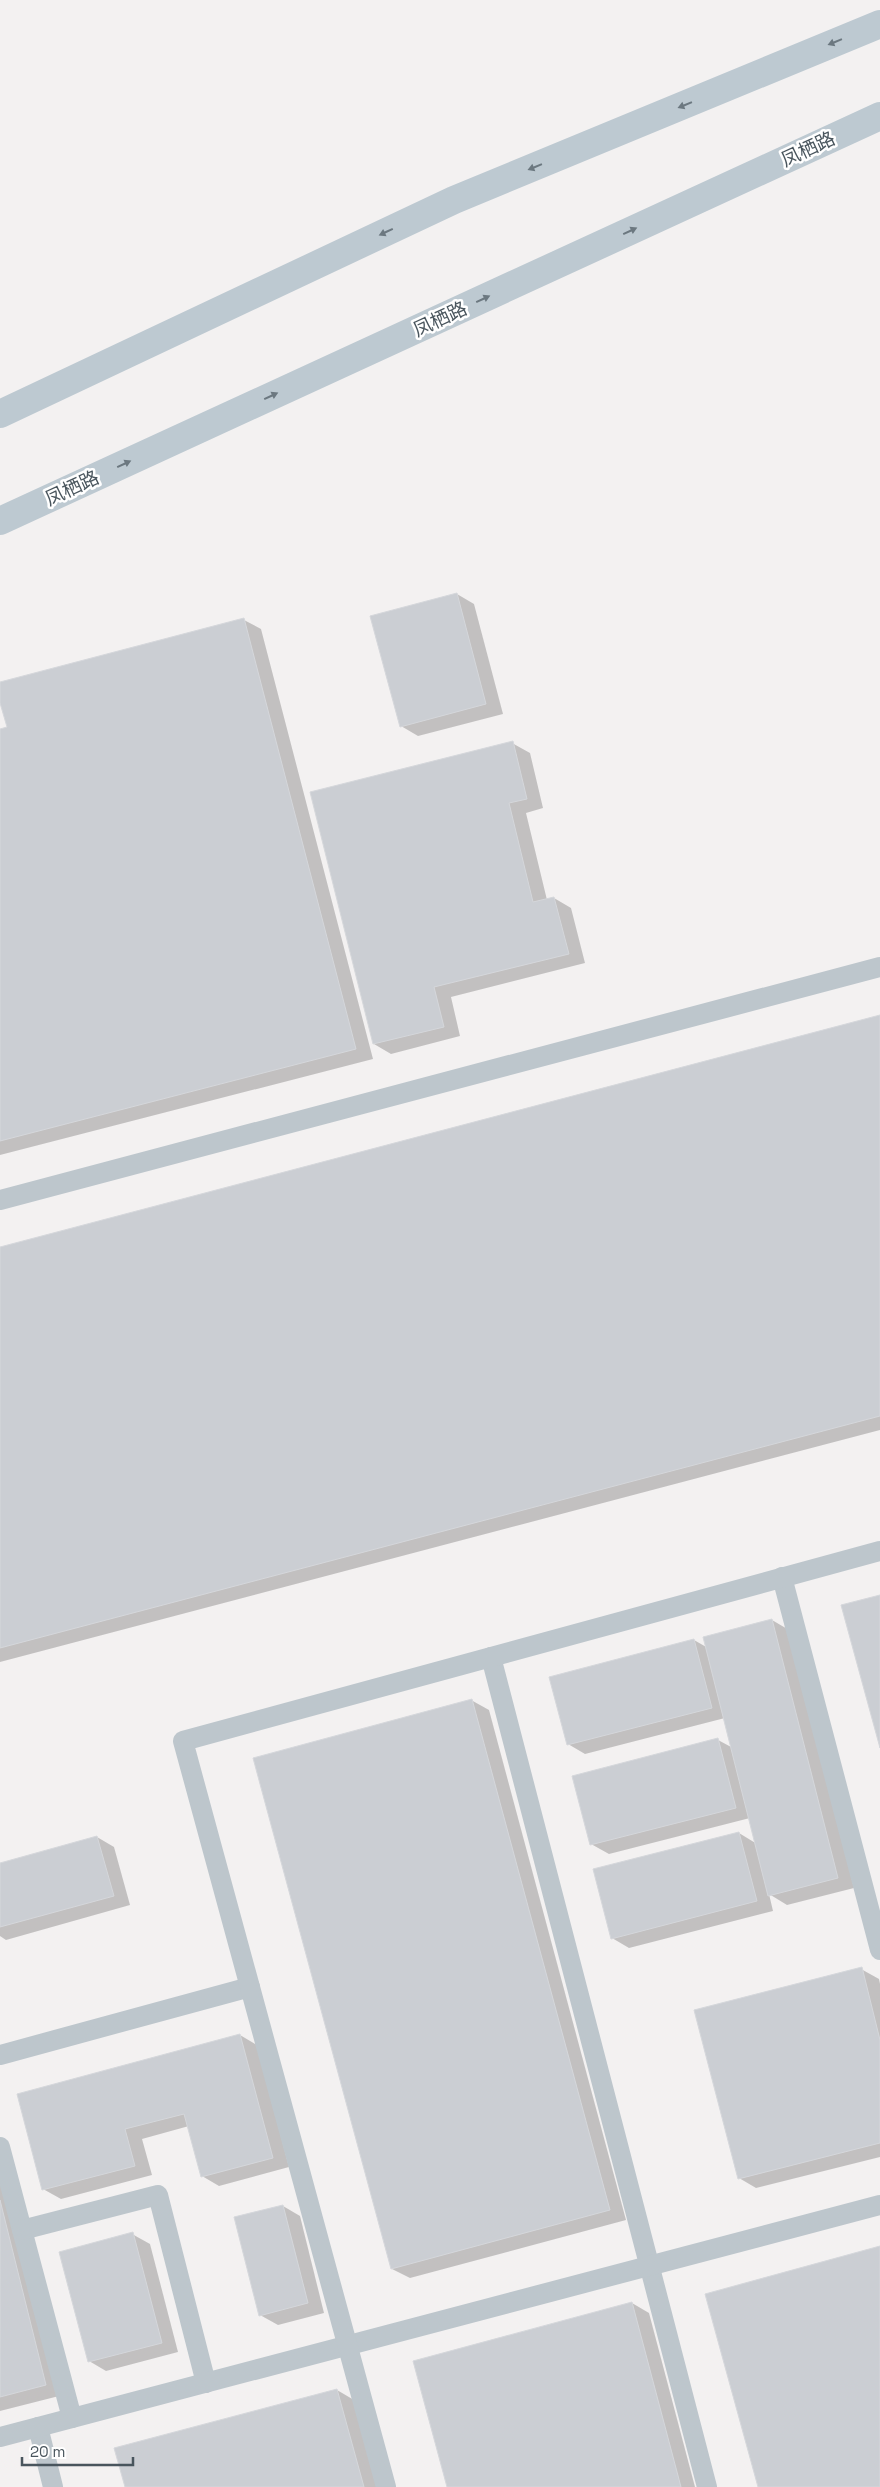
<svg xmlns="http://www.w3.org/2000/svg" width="880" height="2487" font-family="'Space Grotesk','Noto Sans SC',sans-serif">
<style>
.shadow{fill:#0003}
.building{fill:#cbced3;stroke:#d5d7db}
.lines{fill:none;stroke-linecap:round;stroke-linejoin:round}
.service{stroke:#bdc6cc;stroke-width:20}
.secondary{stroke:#bdc9d1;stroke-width:28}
.oneway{fill:#6c7880}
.labels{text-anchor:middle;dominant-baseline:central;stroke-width:5;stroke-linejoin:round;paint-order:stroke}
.street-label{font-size:19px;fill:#49555d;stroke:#fff}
</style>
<rect width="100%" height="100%" fill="#f3f1f1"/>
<g class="shadow">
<polygon points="457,594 474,604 503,714 418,736 401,726"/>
<polygon points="244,620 261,629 373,1059 0,1155 0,730 8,728 0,698 0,683"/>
<polygon points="512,743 530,753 543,808 526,813 547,900 554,898 571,908 585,963 451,997 460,1036 391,1054 374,1044"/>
<polygon points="880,1016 880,1430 0,1662 0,1248"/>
<polygon points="772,1620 789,1630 854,1888 787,1905 769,1894 773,1911 629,1948 612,1938 739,1833 757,1844 750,1818 609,1854 591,1844 718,1740 733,1748 725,1718 585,1754 568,1744 694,1640 708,1648"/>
<polygon points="471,1700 489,1710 626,2220 410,2278 392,2269"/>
<polygon points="97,1837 114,1847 130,1905 6,1940 0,1936 0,1864"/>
<polygon points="861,1969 879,1979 880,1984 880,2157 756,2188 739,2178"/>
<polygon points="240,2035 257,2045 289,2167 219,2186 202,2176 189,2126 142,2139 152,2175 61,2199 43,2189"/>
<polygon points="0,2144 63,2395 0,2411"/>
<polygon points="283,2206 300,2216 324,2313 278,2325 260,2315"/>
<polygon points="132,2234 150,2244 178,2352 106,2371 89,2361"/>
<polygon points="632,2303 649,2313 695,2487 448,2487"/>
<polygon points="337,2390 354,2400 377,2487 126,2487"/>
</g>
<g class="building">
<polygon points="457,593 486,704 400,727 370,616"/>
<polygon points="244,618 356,1049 0,1141 0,729 7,727 0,703 0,682"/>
<polygon points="513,741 527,799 509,803 533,902 554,897 569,954 434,987 444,1027 373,1044 310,792"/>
<polygon points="880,1015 880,1416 0,1648 0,1247"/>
<polygon points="880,1595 880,1748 841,1605"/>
<polygon points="772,1619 838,1878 768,1896 703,1637"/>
<polygon points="694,1639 712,1708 567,1745 549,1677"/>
<polygon points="472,1699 610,2210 391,2269 253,1758"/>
<polygon points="718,1738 736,1808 590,1845 572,1776"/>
<polygon points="739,1832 757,1901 611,1939 593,1869"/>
<polygon points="97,1836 114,1896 0,1927 0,1863"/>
<polygon points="862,1967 880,2040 880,2143 738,2179 694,2010"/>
<polygon points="240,2034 273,2158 201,2177 184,2114 125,2129 135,2166 42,2190 17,2094"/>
<polygon points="0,2200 46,2385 0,2397"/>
<polygon points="283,2205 308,2303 259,2316 234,2217"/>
<polygon points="133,2232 162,2343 88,2362 59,2252"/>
<polygon points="880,2246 880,2487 758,2487 705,2294"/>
<polygon points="632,2302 681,2487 447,2487 413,2361"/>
<polygon points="337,2389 364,2487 125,2487 114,2448"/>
</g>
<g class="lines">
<g class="service">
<polyline points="0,1200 880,967"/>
<polyline points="782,1577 880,1950"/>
<polyline points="491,1657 707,2487"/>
<polyline points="0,2055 250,1987"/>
<polyline points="0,2147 72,2418"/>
<polyline points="22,2230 158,2195 206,2383"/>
<polyline points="38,2427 53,2487"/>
<polyline points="0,2437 880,2205"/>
<polyline points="386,2487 183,1741 880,1551"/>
</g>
<g class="secondary">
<polyline points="0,414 454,200 880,24"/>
<polyline points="0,521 880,116"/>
</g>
</g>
<defs><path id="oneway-solid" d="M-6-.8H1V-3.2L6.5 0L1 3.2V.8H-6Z" transform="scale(1.25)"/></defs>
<g class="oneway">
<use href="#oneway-solid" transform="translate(835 42) rotate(158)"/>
<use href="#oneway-solid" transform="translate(685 105) rotate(158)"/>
<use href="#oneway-solid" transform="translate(535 167) rotate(158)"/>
<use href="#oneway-solid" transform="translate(630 231) rotate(-25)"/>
<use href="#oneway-solid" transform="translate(386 232) rotate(155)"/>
<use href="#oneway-solid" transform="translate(483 299) rotate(-25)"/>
<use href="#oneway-solid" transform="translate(271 396) rotate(-25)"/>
<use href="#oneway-solid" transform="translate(124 464) rotate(-25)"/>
</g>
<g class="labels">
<g class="street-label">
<text transform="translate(808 149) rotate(-25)">凤栖路</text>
<text transform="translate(440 319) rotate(-25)">凤栖路</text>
<text transform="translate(72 488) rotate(-25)">凤栖路</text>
</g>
</g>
<path d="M22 2457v8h111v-8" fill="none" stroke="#49555d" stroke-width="2.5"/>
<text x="30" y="2457" font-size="15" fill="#49555d" stroke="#ffffff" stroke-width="4" paint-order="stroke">20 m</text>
</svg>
